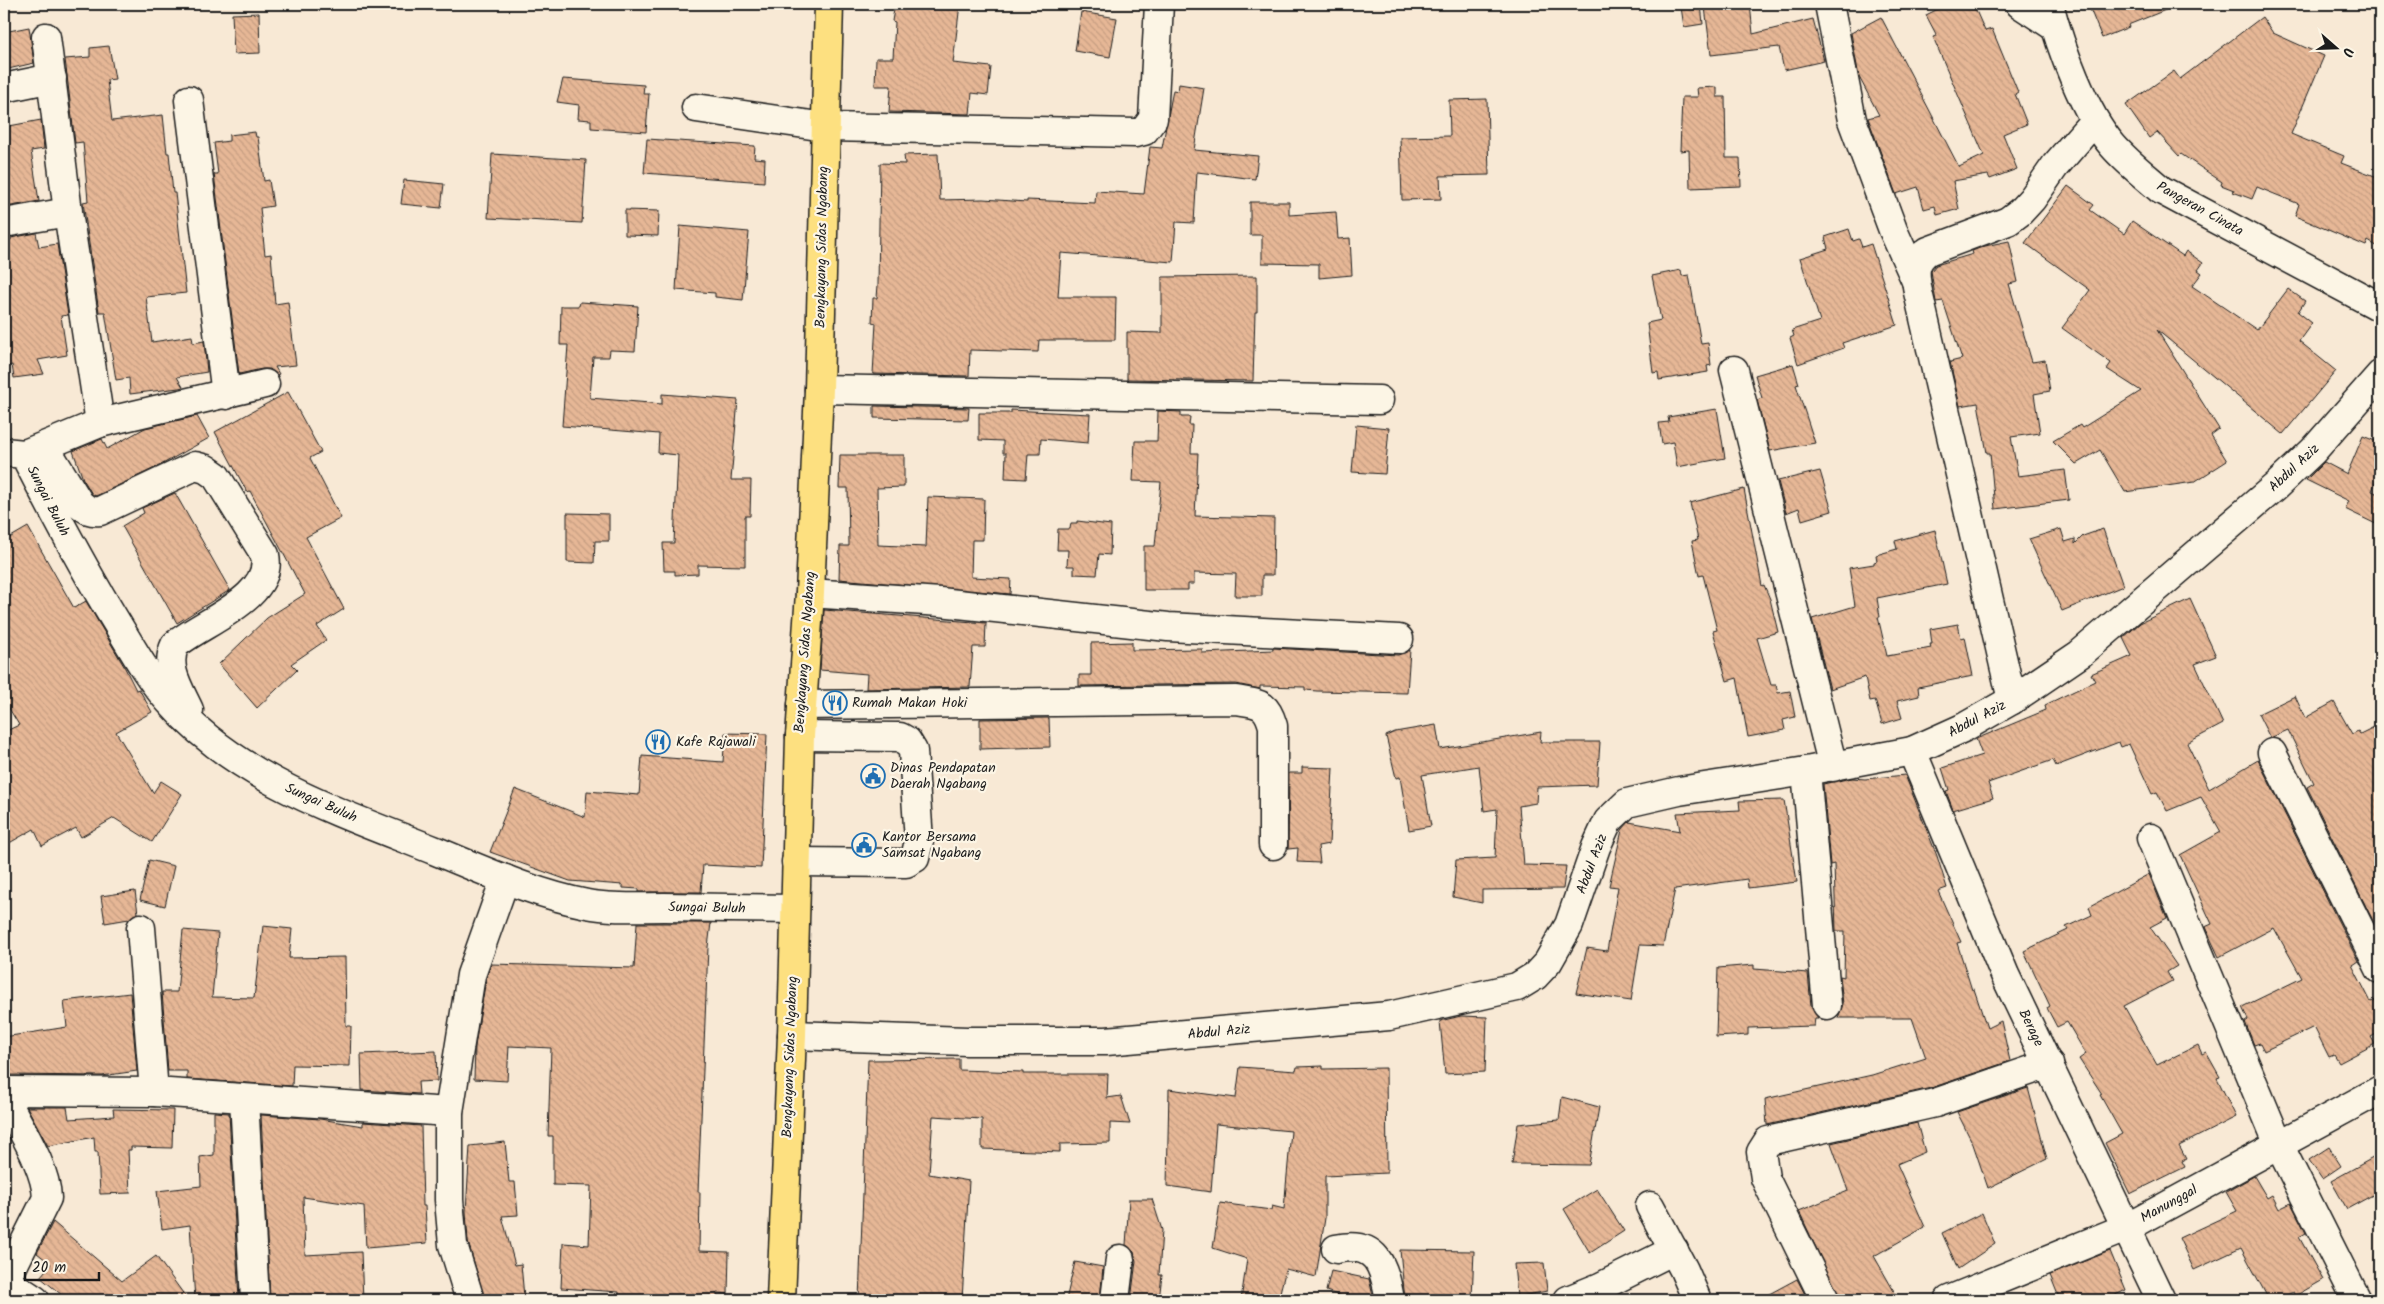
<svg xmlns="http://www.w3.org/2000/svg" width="2384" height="1304" font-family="Kalam,sans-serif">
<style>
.building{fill:url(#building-back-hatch);stroke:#1c1c1c}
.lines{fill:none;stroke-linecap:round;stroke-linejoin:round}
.minor-casing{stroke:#1c1c1c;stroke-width:31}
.highway-casing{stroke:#1c1c1c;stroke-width:31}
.minor{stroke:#fcf5e5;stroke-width:28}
.highway{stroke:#fde080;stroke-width:28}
.labels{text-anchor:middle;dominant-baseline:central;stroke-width:4.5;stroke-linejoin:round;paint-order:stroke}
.street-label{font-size:14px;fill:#1c1c1c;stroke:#fcf5e5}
.poi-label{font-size:14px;fill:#1c1c1c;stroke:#fcf5e5;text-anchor:start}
</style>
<defs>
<pattern id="building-back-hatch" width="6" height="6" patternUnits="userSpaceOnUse" patternTransform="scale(1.25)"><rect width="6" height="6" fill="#e6b796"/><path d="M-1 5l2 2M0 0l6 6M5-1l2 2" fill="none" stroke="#c59d81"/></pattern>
</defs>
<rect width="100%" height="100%" fill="#f8e9d5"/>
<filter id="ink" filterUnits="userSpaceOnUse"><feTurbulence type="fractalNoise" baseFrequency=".02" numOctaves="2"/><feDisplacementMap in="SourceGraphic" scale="10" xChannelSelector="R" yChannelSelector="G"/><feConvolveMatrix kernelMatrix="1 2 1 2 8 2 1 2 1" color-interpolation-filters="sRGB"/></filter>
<g filter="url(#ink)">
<g class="building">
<polygon points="895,4 960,4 953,63 991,67 988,95 972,93 970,114 889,112 891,86 875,86 876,58 893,58 895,22 892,21"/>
<polygon points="1701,4 1703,24 1684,27 1681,7"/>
<polygon points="1731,4 1750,4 1753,34 1813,19 1824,61 1784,70 1779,47 1711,55 1705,7"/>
<polygon points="1948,4 1973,4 1985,31 1992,29 2018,92 2015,94 2027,124 2003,134 2017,169 1990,179 1988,175 1953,181 1959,209 1937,215 1935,206 1924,209 1918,187 1896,194 1868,118 1879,115 1859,77 1851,33 1881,17 1959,167 1984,155 1933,37 1937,36 1926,15"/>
<polygon points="2088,4 2177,4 2178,5 2128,25 2129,27 2102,38"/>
<polygon points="1081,12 1117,18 1110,57 1075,51"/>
<polygon points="259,13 260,53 234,54 232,14"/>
<polygon points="2262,17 2273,33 2324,56 2291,134 2344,156 2341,163 2380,178 2380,248 2368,241 2366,246 2295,216 2299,204 2257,187 2252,199 2233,192 2234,190 2221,185 2222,182 2181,154 2179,156 2157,132 2149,138 2126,105 2174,71 2180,79"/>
<polygon points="29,27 34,63 4,70 4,32"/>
<polygon points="109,46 115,79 107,80 112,121 163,115 167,153 169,153 173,193 175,193 186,293 146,297 152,342 192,336 193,343 204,341 207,372 177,377 183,387 179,388 130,394 129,378 116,380 105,312 99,312 83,202 88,201 83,142 75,143 65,59 90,57 90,48"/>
<polygon points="563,79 644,85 643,94 649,94 646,132 591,128 591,120 578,119 579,105 557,102"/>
<polygon points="1179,84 1204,88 1194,150 1258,156 1255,179 1197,172 1194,223 1176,222 1173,262 1061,253 1058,297 1116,297 1115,340 1039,340 1038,352 970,350 969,376 873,374 876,323 872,322 873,298 877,298 878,285 880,163 905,164 904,155 938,154 940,200 983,199 1027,202 1027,200 1095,203 1096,191 1144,194 1150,147 1162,148 1173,90 1178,91"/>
<polygon points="1717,87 1717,97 1725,97 1726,158 1740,158 1741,186 1690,188 1689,150 1680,151 1682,97 1698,97 1697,88"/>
<polygon points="1487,99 1489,175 1440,176 1441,199 1402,200 1400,137 1450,136 1449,100"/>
<polygon points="41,120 44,149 31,151 39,201 6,207 4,187 4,127"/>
<polygon points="255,132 256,137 258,137 264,181 269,180 273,206 260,208 265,255 271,254 275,304 288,302 296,365 275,367 279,374 277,375 270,369 262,369 239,374 214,174 218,174 214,143 229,141 229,135"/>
<polygon points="647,139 755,146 754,158 765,159 764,182 644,173"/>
<polygon points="492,154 586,160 582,223 488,218"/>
<polygon points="404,180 444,184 441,208 401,204"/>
<polygon points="2068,186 2094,205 2090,210 2124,234 2132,221 2183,256 2186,251 2203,263 2198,270 2202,273 2192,286 2257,330 2288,289 2305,301 2298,312 2312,323 2299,341 2336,371 2283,434 2157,330 2219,429 2211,435 2227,461 2194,482 2125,492 2100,450 2076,464 2053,441 2080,425 2082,428 2141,391 2107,369 2111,363 2062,328 2090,290 2025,243"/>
<polygon points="1250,202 1289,202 1289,215 1336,212 1338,239 1350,238 1352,275 1319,278 1319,264 1262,263 1262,235 1250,235"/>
<polygon points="625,210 659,211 658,236 625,235"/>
<polygon points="680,226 749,232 743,300 715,297 715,293 676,290"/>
<polygon points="1849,229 1853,241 1859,239 1862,247 1871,244 1897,325 1842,343 1844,348 1798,364 1790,338 1794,336 1792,330 1820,321 1800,258 1828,249 1825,237"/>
<polygon points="36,233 39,247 57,244 68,315 61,316 67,355 38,360 44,374 14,378 12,365 4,367 4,242 11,240 11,238"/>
<polygon points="2009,241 2018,282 2009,284 2032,362 2045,360 2050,391 2034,394 2040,433 2011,437 2018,476 2065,470 2069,500 1995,509 1990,453 1987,453 1978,403 1960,406 1950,362 1962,359 1943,301 1936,302 1931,271 1936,265 1973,254 1972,251 1985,246"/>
<polygon points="1681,270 1682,276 1689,275 1701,344 1708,343 1711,365 1707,366 1708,372 1659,380 1658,372 1653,373 1647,323 1661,320 1652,276"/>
<polygon points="1257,276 1257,312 1255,312 1253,381 1127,379 1127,332 1162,333 1162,277"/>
<polygon points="580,302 638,306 635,351 610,350 609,357 593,357 590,398 662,404 662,394 738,400 731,480 751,480 750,516 745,516 745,566 698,565 698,574 675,575 675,571 664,571 663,543 674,543 678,455 658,453 659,434 562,426 568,345 560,345 561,306 579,306"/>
<polygon points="1793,364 1799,384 1796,385 1815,443 1770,451 1757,400 1762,398 1755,375"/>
<polygon points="288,392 321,452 310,458 341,518 306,537 344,609 317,626 326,640 291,664 297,670 257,708 219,664 267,618 305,594 250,491 247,492 215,432"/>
<polygon points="874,406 969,408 968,420 874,418"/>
<polygon points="1717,409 1725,458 1677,467 1673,442 1662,444 1659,423 1669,422 1668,417"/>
<polygon points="1011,410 1090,414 1088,443 1041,439 1040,454 1028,454 1026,479 1005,478 1006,453 1003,453 1003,441 979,440 979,413 1011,413"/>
<polygon points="1158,411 1181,412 1181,417 1190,417 1189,425 1192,425 1191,453 1198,453 1195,516 1274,518 1273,575 1262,575 1262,596 1235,596 1236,574 1194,573 1194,584 1188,584 1188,590 1144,590 1144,546 1155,546 1161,482 1133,481 1135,441 1157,441"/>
<polygon points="197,416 209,438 159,466 96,496 92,494 83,479 73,451 102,439 107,449 145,428"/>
<polygon points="1356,425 1389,428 1385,474 1352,472"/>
<polygon points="2363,436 2380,443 2380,471 2372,491 2380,495 2380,526 2345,509 2349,501 2306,480 2324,462 2347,474"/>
<polygon points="840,455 904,455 904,487 877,488 878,545 926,547 928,497 984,499 983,540 972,540 971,577 1011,579 1010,594 839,579 840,546 849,546 848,488 839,488"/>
<polygon points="1820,471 1832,511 1802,520 1799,508 1786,513 1778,481"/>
<polygon points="1744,489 1762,586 1764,585 1770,599 1778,632 1757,638 1771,685 1776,685 1778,693 1790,691 1795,717 1783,720 1785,730 1748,737 1737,678 1727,681 1713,631 1717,630 1703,575 1699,576 1692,541 1698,540 1690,503"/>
<polygon points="175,493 230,590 177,623 122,526 144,513 142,508"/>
<polygon points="567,513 609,514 609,541 595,541 594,563 567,562"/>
<polygon points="1077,521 1111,525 1110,555 1099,554 1097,575 1074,574 1074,566 1067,566 1068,550 1057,550 1058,529 1070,529 1071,523 1077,523"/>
<polygon points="28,527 74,608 86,601 124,666 136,690 139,689 152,712 116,732 153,793 161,781 182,794 152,842 114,818 81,837 76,828 42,846 34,829 4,846 4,732 19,725 4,700 4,541"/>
<polygon points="2061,529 2065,542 2075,539 2075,544 2083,536 2103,529 2123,586 2062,611 2029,539"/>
<polygon points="1935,530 1947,584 1877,598 1880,617 1878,617 1887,656 1931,648 1930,644 1932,644 1930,629 1958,624 1961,638 1965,637 1973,676 1918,687 1919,696 1897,701 1902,718 1882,724 1875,700 1870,701 1865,677 1830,689 1812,619 1855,606 1849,568 1874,564 1874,562 1877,561 1876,555 1897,549 1895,541"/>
<polygon points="2190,599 2216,656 2195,664 2223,724 2187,743 2209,789 2258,760 2358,961 2352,965 2371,1002 2380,998 2380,1032 2371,1037 2375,1044 2339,1063 2334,1055 2329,1057 2314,1027 2264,1051 2260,1043 2254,1045 2245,1022 2248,1020 2242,1007 2302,978 2274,928 2219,957 2205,927 2212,924 2180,855 2221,832 2201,797 2167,811 2157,792 2152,794 2129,744 2121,747 2119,742 2056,766 2053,760 1988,783 1993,798 1953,810 1946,791 1949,790 1942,768 1982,755 1976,739 2046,710 2045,705 2095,681 2091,674 2132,656 2123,638 2140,623"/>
<polygon points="824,610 986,623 985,647 973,647 970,687 866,689 867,674 820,670"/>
<polygon points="1132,642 1132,650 1202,649 1202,653 1273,650 1273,648 1398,655 1410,650 1407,693 1317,691 1305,690 1305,687 1260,686 1260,689 1236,684 1079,686 1079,675 1091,675 1091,643"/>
<polygon points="2295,696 2305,718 2334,702 2352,734 2358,731 2360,734 2380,724 2380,935 2307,787 2314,783 2288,730 2270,738 2258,714"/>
<polygon points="1049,718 1050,747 980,749 980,719"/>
<polygon points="1436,725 1440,749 1541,732 1540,742 1600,742 1597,785 1537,787 1536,803 1519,806 1524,865 1566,866 1563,889 1482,890 1482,903 1453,897 1456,860 1495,858 1497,809 1484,811 1479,766 1422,775 1431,826 1409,830 1400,777 1396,778 1386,736 1395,732"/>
<polygon points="725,733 767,734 761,868 703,865 701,892 639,892 639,889 623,888 623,885 570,881 490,852 515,789 585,817 587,791 639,795 642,756 723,762"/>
<polygon points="1302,767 1333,768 1329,844 1318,846 1320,863 1297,862 1298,848 1288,849 1289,773 1302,773"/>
<polygon points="1905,775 1937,856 1947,888 1938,891 1961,942 1957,943 1972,990 1974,989 1987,1028 2001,1021 2010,1061 1931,1088 1767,1125 1765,1099 1872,1075 1926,1058 1912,1018 1838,1018 1843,1004 1840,976 1844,977 1845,931 1836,931 1834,864 1830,865 1823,784 1852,778 1865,779"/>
<polygon points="1784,800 1797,882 1748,888 1747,879 1675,889 1663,946 1640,945 1631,1001 1576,993 1587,948 1607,951 1618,887 1609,886 1622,830 1629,822 1680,831 1677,813 1740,810 1739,801"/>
<polygon points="149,860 174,866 165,906 140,900"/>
<polygon points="2149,874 2167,918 2150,927 2177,966 2167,972 2172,981 2124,1006 2157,1065 2198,1045 2202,1054 2206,1052 2220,1077 2217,1078 2236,1117 2179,1146 2186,1159 2182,1161 2185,1167 2130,1194 2105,1143 2122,1134 2100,1095 2102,1094 2079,1059 2086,1054 2067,1022 2057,1027 2047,1008 2050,1006 2024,951 2068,930 2066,927 2092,915 2089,907"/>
<polygon points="135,891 138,913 129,919 105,923 101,896"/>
<polygon points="637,923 711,923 708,947 698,1192 700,1192 699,1251 729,1252 728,1294 717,1293 717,1300 619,1300 619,1292 561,1288 563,1243 589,1245 591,1186 553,1185 553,1136 548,1136 551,1048 509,1046 507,1081 474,1079 475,1046 486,979 491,964 634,968"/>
<polygon points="263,926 292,929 289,958 345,957 346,1026 351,1026 350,1066 293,1065 292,1086 187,1079 187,1071 168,1071 162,992 177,992 183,930 218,933 212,997 254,998"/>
<polygon points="1754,965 1754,969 1808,973 1811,1006 1818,1018 1815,1018 1814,1026 1748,1028 1748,1035 1716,1037 1718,968"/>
<polygon points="130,993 137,1071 102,1076 9,1075 4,1037 67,1027 64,1001"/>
<polygon points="1461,1016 1487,1017 1485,1072 1445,1074 1440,1021"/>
<polygon points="436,1051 437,1081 418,1082 419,1094 362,1090 361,1054"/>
<polygon points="959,1059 959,1070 1023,1072 1023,1074 1108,1074 1107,1098 1121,1096 1130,1124 1110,1123 1110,1143 1060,1144 1060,1152 982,1149 982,1119 933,1116 929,1174 969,1181 962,1300 859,1300 868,1060"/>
<polygon points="1323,1066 1323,1069 1386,1068 1387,1173 1325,1176 1325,1218 1316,1277 1286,1269 1278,1300 1241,1300 1247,1259 1213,1248 1220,1203 1271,1210 1272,1206 1284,1209 1291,1131 1216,1124 1211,1192 1167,1186 1169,1089 1236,1098 1240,1067 1296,1071 1297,1067"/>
<polygon points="2028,1088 2047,1159 1988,1188 1973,1144 1957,1112"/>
<polygon points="1562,1097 1599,1107 1589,1165 1512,1164 1518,1124 1559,1120"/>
<polygon points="27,1107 67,1107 69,1119 114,1116 113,1109 173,1110 172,1148 131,1147 131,1150 128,1150 130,1193 100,1194 98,1152 95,1152 94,1137 48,1146"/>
<polygon points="214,1112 229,1113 239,1300 195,1300 190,1225 162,1229 157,1191 201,1186 200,1157 214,1155"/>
<polygon points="261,1115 320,1119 363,1126 363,1122 421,1126 423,1206 425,1206 427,1243 366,1248 364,1206 303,1197 305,1255 361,1252 363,1300 270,1300"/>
<polygon points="1917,1123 1925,1152 1897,1164 1925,1227 1874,1256 1899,1300 1840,1300 1799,1211 1848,1191 1831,1143"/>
<polygon points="505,1142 509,1182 515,1182 518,1215 502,1216 515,1265 521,1264 524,1297 510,1300 485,1300 468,1242 466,1211 470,1146"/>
<polygon points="2329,1147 2341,1166 2322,1179 2309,1160"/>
<polygon points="2380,1154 2380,1191 2347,1209 2331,1181"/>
<polygon points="2254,1176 2267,1198 2272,1195 2279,1209 2291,1203 2306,1233 2299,1237 2323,1280 2295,1296 2293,1292 2277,1300 2269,1300 2241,1248 2194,1270 2179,1238 2237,1211 2226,1192"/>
<polygon points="1597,1189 1624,1231 1590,1253 1564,1209"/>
<polygon points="1129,1199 1152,1199 1162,1230 1159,1275 1162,1275 1159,1300 1131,1300 1136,1261 1134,1252 1126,1245"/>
<polygon points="1982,1213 1995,1244 1958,1269 1942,1233"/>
<polygon points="53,1222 122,1281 156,1256 188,1300 68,1300 40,1277 51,1264 37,1253"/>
<polygon points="1400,1250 1474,1251 1472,1298 1430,1295 1430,1300 1405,1300"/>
<polygon points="2110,1251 2126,1290 2105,1300 2060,1300 2050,1275"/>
<polygon points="1075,1262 1103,1267 1100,1300 1066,1300"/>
<polygon points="1544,1263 1547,1291 1517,1297 1514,1264"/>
<polygon points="1331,1271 1369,1279 1374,1300 1352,1300 1326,1291"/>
<polygon points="1797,1279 1808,1300 1758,1300"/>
</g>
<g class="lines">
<g class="minor-casing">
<g id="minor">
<polyline points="1829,4 1852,120 1893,230 1916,281"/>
<polyline points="2020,4 2055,27"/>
<path d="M2049,4C2060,46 2084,113 2113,146C2127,162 2145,176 2161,190L2380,307"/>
<polyline points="46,37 68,212 100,423"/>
<polyline points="4,88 52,78"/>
<polyline points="189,100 226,395"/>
<polyline points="696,108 825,127 1136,133 1144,131 1153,119 1159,4"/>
<polyline points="4,223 68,212"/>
<polyline points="1734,370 1833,767"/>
<polyline points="819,389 1379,400"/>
<path d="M45,447L80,504C87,510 91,512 100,511L195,466L206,469L216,476L265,555C274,598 202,622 175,645C164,667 180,690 189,710"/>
<path d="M4,452L24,454C53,511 82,566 115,620C132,648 147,676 169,701C238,780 341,813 436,851C485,871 535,894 587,904C612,909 639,907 664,907C708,908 751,908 795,909"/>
<polyline points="27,453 100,423 265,384"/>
<polyline points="810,593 940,602 1168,627 1399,639"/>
<path d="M2012,700L1918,292C1915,275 1912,262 1928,251L2008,221L2020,212L2032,199L2055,166L2094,121"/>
<path d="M802,705L1236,700C1259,704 1266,702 1273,726V845"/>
<polyline points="1912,751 2005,975 2161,1300"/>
<polyline points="2272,753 2380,969"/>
<polyline points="1806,771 1827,1005"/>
<polyline points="2151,838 2279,1145 2357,1300"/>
<polyline points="796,862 906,863 915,858 919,841 913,751 907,741 900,737 800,736"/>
<polyline points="141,928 154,1092"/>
<polyline points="792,1035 967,1041 1106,1041 1389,1016 1517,987 1535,976 1548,962 1569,925 1596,847 1608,821 1627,803 1679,791 1806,771 1912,751 1963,728 2012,700 2080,654 2276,486 2313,451 2380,375"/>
<polyline points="4,1091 154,1092 449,1112"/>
<path d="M4,1096C18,1125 46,1166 47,1198L4,1284"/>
<polyline points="244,1099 255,1300"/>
<polyline points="1650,1206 1684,1270 1697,1300"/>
<path d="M1336,1249C1377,1240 1384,1266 1390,1300"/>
<polyline points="6,1281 35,1300"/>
<polyline points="470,1300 453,1245 449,1200 449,1112 471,975 505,879"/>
<polyline points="1115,1300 1120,1259"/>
<polyline points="1568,1300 1600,1287 1674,1250"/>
<polyline points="1825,1300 1765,1178 1761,1152 1768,1141 1935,1103 2049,1064"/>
<polyline points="1949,1300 2128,1227 2380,1090"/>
</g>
</g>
<g class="highway-casing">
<polyline id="highway" points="781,1300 792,1035 800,736 810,593 819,389 829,4"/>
</g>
<use href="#minor" class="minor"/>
<use href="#highway" class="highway"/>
</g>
</g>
<defs>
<g id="restaurant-ring" transform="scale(1.25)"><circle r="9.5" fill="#fcf5e5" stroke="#1f6fb2" stroke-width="1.5"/><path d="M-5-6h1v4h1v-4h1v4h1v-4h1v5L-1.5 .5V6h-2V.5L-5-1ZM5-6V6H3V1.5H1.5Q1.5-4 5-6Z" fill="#1f6fb2"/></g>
<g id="civic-ring" transform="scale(1.25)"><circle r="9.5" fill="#fcf5e5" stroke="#1f6fb2" stroke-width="1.5"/><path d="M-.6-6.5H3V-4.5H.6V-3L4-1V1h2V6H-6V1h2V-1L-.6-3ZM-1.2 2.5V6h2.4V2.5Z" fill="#1f6fb2"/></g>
</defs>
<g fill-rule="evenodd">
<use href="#restaurant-ring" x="835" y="703"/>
<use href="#restaurant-ring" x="658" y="742"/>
<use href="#civic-ring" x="873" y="776"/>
<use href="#civic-ring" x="864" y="845"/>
</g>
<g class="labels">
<g class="street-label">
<text transform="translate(2200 209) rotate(29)">Pangeran Cinata</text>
<text transform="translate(822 247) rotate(-89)">Bengkayang Sidas Ngabang</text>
<text transform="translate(2294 468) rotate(-43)">Abdul Aziz</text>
<text transform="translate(48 501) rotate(63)">Sungai Buluh</text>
<text transform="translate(805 652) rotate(-86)">Bengkayang Sidas Ngabang</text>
<text transform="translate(1977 719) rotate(-28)">Abdul Aziz</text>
<text transform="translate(321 803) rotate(24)">Sungai Buluh</text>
<text transform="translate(1592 864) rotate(-69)">Abdul Aziz</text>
<text transform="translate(707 908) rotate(1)">Sungai Buluh</text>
<text transform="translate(2031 1028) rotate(64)">Berage</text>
<text transform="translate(1219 1032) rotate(-5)">Abdul Aziz</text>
<text transform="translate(790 1057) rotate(-88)">Bengkayang Sidas Ngabang</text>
<text transform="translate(2169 1204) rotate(-29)">Manunggal</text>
</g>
<g class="poi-label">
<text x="852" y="703">Rumah Makan Hoki</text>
<text x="676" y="742">Kafe Rajawali</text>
<text x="890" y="768">Dinas Pendapatan<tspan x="890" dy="16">Daerah Ngabang</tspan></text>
<text x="882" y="837">Kantor Bersama<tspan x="882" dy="16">Samsat Ngabang</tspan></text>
</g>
</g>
<rect width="2384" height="1304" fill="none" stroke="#fcf5e5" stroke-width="20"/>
<rect x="10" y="10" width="2364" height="1284" fill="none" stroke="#1c1c1c" stroke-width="2" filter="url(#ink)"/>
<g transform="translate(2336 48) rotate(110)" stroke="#fcf5e5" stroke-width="4" paint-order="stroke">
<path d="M0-4L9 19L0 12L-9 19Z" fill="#1c1c1c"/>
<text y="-8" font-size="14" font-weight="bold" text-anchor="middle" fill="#1c1c1c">U</text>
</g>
<path d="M25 1272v8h74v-8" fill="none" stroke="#1c1c1c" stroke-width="2.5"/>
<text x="32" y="1272" font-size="15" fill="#1c1c1c" stroke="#fcf5e5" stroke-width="4" paint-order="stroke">20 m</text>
</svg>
